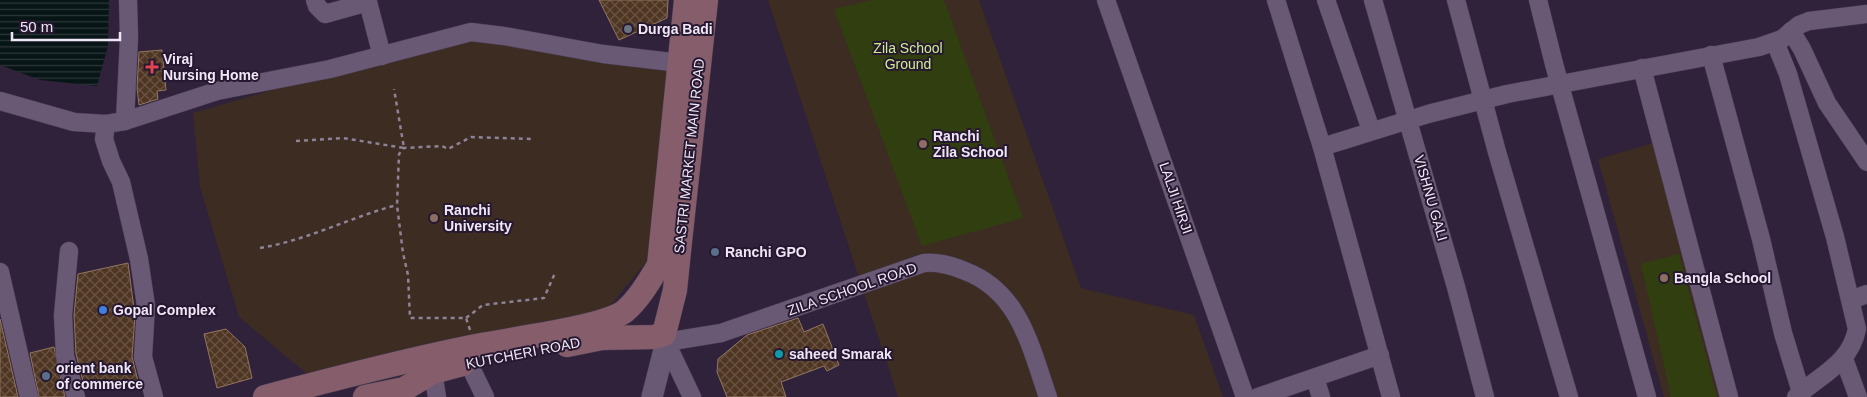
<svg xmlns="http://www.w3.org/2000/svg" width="1867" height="397" font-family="Arial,sans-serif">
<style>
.education{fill:#3c2c22}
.park{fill:#313e10}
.water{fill:url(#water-rules)}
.building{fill:url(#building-cross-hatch);stroke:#927660}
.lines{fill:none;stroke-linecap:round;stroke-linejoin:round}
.minor-casing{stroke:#4c3f54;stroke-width:19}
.tertiary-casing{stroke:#4c3f54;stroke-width:22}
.secondary-casing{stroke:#4c3f54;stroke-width:25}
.path{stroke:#8e8297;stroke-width:2.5;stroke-dasharray:4 4;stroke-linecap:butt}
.minor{stroke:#695975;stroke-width:18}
.tertiary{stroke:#695975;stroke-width:21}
.secondary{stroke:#865e6b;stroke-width:24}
.worship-dot{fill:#6b7280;stroke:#261830;stroke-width:2}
.health-dot{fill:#e0444e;stroke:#261830;stroke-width:2}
.education-dot{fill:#8d6e63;stroke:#261830;stroke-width:2}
.service-dot{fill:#5c6f8a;stroke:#261830;stroke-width:2}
.shop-dot{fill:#3f7fe0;stroke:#261830;stroke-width:2}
.culture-dot{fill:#0f9aa8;stroke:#261830;stroke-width:2}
.labels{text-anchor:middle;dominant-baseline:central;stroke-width:4;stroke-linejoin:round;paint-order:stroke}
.poi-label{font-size:14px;font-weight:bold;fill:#efe6f6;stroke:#261830;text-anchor:start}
.park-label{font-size:14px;fill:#ceed8f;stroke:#261830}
.street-label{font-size:14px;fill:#efe6f6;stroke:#261830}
</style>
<defs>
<pattern id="water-rules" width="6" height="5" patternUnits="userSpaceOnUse" patternTransform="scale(1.25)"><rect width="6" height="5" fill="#081517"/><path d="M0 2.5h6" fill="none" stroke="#2c3739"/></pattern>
<pattern id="building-cross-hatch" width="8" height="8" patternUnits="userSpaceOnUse" patternTransform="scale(1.25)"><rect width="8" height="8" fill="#4f3622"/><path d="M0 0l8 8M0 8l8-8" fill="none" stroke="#695343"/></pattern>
</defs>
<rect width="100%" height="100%" fill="#30223a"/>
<g class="education">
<polygon points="768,0 979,0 1081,288 1194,315 1223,397 898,397"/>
<polygon points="471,32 673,71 656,250 601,317 307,374 239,317 200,187 193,113"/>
<polygon points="1660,141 1729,397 1664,397 1598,159"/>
</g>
<g class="park">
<polygon points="872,0 944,0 1023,218 922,246 834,9"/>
<polygon points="1679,254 1717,397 1671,397 1641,264"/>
</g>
<polygon class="water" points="0,0 109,0 108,46 97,86 40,80 0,65"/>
<g class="building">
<polygon points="599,0 668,0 667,18 619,40"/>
<polygon points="162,50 166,90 157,91 158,99 139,105 137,88 139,52"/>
<polygon points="128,263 135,316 132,357 138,381 85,389 76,354 74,315 78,274"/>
<polygon points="798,318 804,332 823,324 839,365 827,371 824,366 781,382 786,397 727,397 717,372 718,359 747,335"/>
<polygon points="0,319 18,397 0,397"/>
<polygon points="226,329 245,347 252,378 217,388 204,334"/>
<polygon points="54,347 65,397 39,397 30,353"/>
</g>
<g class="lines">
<g class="minor-casing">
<g id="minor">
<polyline points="315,0 317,6 325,14 368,2 382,56"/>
<polyline points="1106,0 1245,397"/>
<polyline points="1276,0 1322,147 1391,397"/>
<polyline points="1326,0 1371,130"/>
<polyline points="1373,0 1456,287 1485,397"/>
<polyline points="1456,0 1497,152 1569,397"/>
<polyline points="1538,0 1554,64 1647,397"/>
<polyline points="1791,31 1802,49 1827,103 1867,162"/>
<path d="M1775,42L1788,74L1835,237L1857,329C1850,364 1821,374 1796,397"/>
<polyline points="1711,55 1761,239 1783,333 1801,392"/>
<polyline points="1642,68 1729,397"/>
<polyline points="0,101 74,122 106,124 125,121 217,91 330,69 471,32 504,36 603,54 680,63"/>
<polyline points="125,121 129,38 128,0"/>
<polyline points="106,124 104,139 111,161 121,182 139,259 146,306 143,357 154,397"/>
<polyline points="1322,147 1428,114 1507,94 1759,47 1782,39 1799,25 1809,21 1867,14"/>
<polyline points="69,251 63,315 65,356 76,397"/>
<polyline points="0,272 29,397"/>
<polyline points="1851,300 1867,294"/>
<polyline points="1844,359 1858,397"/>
<polyline points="468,362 485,397"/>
<polyline points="433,372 437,397"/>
<polyline points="1315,378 1321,397"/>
<path d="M692,397L666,342L721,333L924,263C939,262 950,265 965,271C1020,292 1030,346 1048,397"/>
<polyline points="1258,397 1380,355"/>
</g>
</g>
<g class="tertiary-casing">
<polyline id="tertiary" points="652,397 666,342 662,335"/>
</g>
<g class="secondary-casing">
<g id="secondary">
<polyline points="567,345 602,338 654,337 664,334 675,290 679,251 706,0"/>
<path d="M265,397C333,379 402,361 471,347C503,340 604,328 625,311C639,299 650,280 659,265L686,0"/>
<polyline points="365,397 404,389 433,372 463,364"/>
</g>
</g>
<g class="path">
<polyline points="296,141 343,138 404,148 394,89"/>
<path d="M260,248C308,240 351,217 397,205"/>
<polyline points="466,318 483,305 544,298 555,273"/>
<polyline points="470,330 466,318 410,318 408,275 403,253 397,205 399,154 404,148 442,146 448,149 471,137 531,139"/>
</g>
<use href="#minor" class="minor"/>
<use href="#tertiary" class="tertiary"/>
<use href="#secondary" class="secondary"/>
</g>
<circle class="worship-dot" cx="628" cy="29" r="5"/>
<path class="health-dot" d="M149.5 59.5h5v5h5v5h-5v5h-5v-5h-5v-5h5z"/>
<g class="education-dot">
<circle cx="923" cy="144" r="5"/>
<circle cx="434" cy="218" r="5"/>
<circle cx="1664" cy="278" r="5"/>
</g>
<g class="service-dot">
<circle cx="715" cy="252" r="5"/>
<circle cx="46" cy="376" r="5"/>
</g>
<circle class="shop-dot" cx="103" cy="310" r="5"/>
<circle class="culture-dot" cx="779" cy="354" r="5"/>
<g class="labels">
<g class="poi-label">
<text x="638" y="29">Durga Badi</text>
<text x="163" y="59">Viraj<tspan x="163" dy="16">Nursing Home</tspan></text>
<text x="933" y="136">Ranchi<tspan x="933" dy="16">Zila School</tspan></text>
<text x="444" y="210">Ranchi<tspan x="444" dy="16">University</tspan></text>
<text x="725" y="252">Ranchi GPO</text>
<text x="1674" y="278">Bangla School</text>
<text x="113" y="310">Gopal Complex</text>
<text x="789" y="354">saheed Smarak</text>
<text x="56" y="368">orient bank<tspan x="56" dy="16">of commerce</tspan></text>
</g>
<g class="park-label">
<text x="908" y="48">Zila School<tspan x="908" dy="16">Ground</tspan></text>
</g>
<g class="street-label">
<text transform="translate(689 156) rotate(-84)">SASTRI MARKET MAIN ROAD</text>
<text transform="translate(1176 198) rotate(71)">LALJI HIRJI</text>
<text transform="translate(1431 198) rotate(74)">VISHNU GALI</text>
<text transform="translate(852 289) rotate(-19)">ZILA SCHOOL ROAD</text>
<text transform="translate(523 353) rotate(-11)">KUTCHERI ROAD</text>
</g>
</g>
<path d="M12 32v8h108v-8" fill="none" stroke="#efe6f6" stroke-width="2.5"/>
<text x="20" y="32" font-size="15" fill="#efe6f6" stroke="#261830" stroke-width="4" paint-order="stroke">50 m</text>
</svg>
